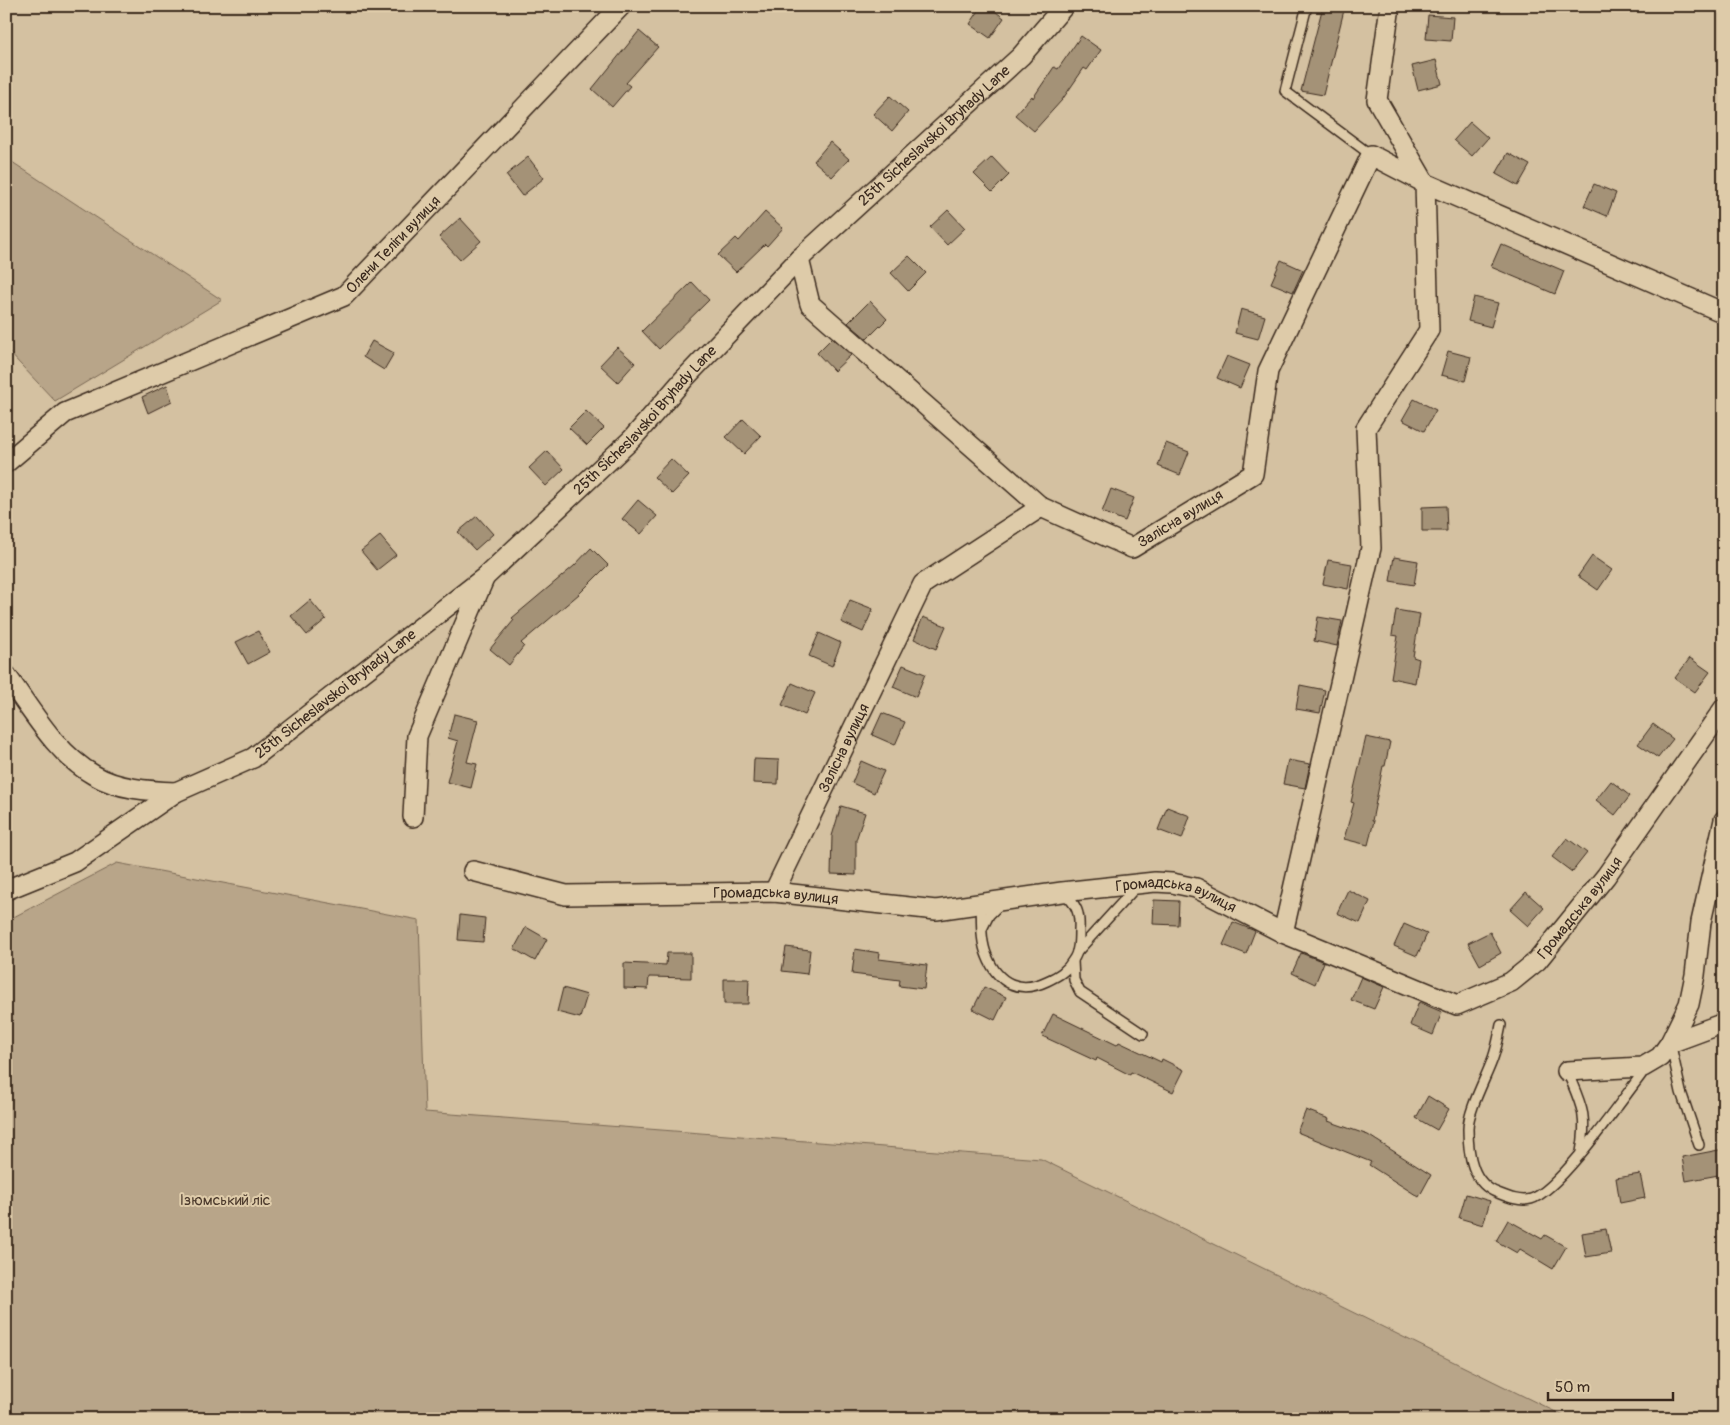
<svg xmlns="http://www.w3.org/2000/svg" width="1730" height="1425" font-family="Pangolin,sans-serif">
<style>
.green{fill:#b8a589;stroke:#7a6854}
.building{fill:#a49277;stroke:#3b2a1e}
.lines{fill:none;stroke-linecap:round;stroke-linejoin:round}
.lane-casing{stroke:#3b2a1e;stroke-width:12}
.street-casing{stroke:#3b2a1e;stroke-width:22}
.lane{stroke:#decba9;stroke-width:9}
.street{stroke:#decba9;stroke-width:19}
.labels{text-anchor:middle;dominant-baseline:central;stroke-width:4;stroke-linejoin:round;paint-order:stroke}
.street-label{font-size:15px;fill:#3b2a1e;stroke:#decba9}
.park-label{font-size:15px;fill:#4e3c2e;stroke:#decba9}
</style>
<rect width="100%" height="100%" fill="#d4c1a1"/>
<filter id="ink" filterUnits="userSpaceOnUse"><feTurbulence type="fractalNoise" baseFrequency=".02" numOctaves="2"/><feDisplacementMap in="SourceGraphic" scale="10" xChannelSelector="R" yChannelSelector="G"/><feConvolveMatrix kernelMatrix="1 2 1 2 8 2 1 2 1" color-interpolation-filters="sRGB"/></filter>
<g filter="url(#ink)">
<g class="green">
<polygon points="6,158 222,300 55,401 6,349"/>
<polygon points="117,863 419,920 425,1112 1041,1159 1570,1419 6,1419 6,921"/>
</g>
<g class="building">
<polygon points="982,6 988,6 1004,18 990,38 970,24"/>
<polygon points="1323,6 1345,6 1323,95 1301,91"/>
<polygon points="1428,15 1453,17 1451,41 1426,39"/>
<polygon points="639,31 658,47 626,83 630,86 612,107 592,89"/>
<polygon points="1081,36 1101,50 1087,70 1084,68 1062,100 1034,131 1015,115 1032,96 1033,98 1054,67 1058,69"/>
<polygon points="1436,60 1442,84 1418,90 1412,66"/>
<polygon points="890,96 908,112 892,131 873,114"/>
<polygon points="1470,122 1488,138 1472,156 1454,140"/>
<polygon points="830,142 849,159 832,177 814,161"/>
<polygon points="1508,153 1530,165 1518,186 1496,174"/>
<polygon points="528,157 544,178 522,196 506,175"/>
<polygon points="992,157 1009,175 992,192 974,174"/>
<polygon points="1594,184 1616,193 1607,216 1584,206"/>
<polygon points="948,210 965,228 947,245 930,227"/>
<polygon points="765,212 783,228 767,246 765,244 736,272 718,255 736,238 739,241"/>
<polygon points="460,218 481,241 460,260 439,237"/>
<polygon points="1501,244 1564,271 1555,294 1491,267"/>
<polygon points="909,256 926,273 908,291 891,273"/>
<polygon points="1281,260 1303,270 1293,292 1271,283"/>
<polygon points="692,282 709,300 659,349 642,331"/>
<polygon points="1474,297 1498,303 1491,327 1468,321"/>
<polygon points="870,301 887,319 867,339 848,323"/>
<polygon points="1241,309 1265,316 1258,339 1235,333"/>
<polygon points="832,338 851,355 834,371 817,353"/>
<polygon points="372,341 394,353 384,370 363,357"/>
<polygon points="617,347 635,363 618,382 600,365"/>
<polygon points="1448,351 1471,357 1465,381 1441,375"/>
<polygon points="1227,356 1250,365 1240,388 1217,378"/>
<polygon points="167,385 172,401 148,413 142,397"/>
<polygon points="1414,399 1436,410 1424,431 1402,420"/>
<polygon points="586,411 604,428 587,445 569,428"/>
<polygon points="743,419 761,436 744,454 726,437"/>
<polygon points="1166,443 1189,452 1180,475 1158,466"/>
<polygon points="547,451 564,469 546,486 529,468"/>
<polygon points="671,459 689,476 672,494 654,477"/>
<polygon points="1111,489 1134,498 1125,521 1102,512"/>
<polygon points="638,500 657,516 641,534 622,519"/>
<polygon points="1446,506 1447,531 1422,531 1422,507"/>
<polygon points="477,516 493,534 475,550 458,532"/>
<polygon points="380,536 396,555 377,570 361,551"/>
<polygon points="591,548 608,565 579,594 521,643 524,646 509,665 490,649 514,620 512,618 574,566"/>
<polygon points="1592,556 1612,570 1598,590 1578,576"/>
<polygon points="1394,557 1418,561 1414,585 1390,581"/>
<polygon points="1328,560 1352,564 1348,589 1323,584"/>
<polygon points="310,600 326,619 307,635 291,616"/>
<polygon points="850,600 873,609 863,632 841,622"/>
<polygon points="1396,610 1420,614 1413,657 1419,659 1415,683 1391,678 1398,636 1392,635"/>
<polygon points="923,617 946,626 936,649 914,639"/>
<polygon points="1318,617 1342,621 1337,646 1314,641"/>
<polygon points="258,631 270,652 248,664 236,642"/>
<polygon points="819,633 841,643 832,666 809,656"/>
<polygon points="1690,658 1710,672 1695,692 1675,678"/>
<polygon points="903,665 925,674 916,697 893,687"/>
<polygon points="792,683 815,693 805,715 782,705"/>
<polygon points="1300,685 1325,690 1320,713 1296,709"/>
<polygon points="882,713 905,722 895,745 872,735"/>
<polygon points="454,714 478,720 467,762 477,764 471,788 447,782 458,741 448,738"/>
<polygon points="1653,724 1673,739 1658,758 1638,744"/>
<polygon points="1366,737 1390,742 1385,766 1383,766 1372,821 1374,821 1368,845 1344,839 1354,803 1351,802"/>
<polygon points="754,759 779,760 778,784 753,783"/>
<polygon points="1288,760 1310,764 1305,788 1283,784"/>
<polygon points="861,761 884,771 874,793 852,783"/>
<polygon points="1611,781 1630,796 1615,815 1596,800"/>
<polygon points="841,806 865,813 856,840 856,875 831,874 832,836"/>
<polygon points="1167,807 1190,816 1182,839 1158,830"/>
<polygon points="1567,838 1587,853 1572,872 1552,857"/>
<polygon points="1348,890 1370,901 1360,923 1337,913"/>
<polygon points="1526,892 1544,908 1528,926 1510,910"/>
<polygon points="1154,900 1179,901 1178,925 1153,924"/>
<polygon points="460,915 485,918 483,942 458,940"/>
<polygon points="1233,922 1255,931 1246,954 1223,945"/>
<polygon points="1404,924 1427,934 1417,956 1394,946"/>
<polygon points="526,927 547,939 535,961 514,949"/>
<polygon points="1490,932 1501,953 1480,965 1468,943"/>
<polygon points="786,947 810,950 807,974 782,971"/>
<polygon points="855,949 880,953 879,959 927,965 924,989 899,986 900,980 852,974"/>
<polygon points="667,953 691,953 691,978 649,977 648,989 624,988 624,963 666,965"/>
<polygon points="1301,953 1324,962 1315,984 1292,973"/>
<polygon points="1361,977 1384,987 1374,1009 1351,1000"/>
<polygon points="724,979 749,979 748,1004 724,1004"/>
<polygon points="984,987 1006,997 995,1020 973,1009"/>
<polygon points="563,988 587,995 580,1018 557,1012"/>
<polygon points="1419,1002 1442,1012 1433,1035 1410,1025"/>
<polygon points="1053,1014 1117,1045 1119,1042 1161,1062 1162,1059 1184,1070 1173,1092 1131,1072 1130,1075 1097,1058 1096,1061 1042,1036"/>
<polygon points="1428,1096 1449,1109 1437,1130 1416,1118"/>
<polygon points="1306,1110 1329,1119 1328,1121 1368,1135 1431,1175 1419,1197 1369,1165 1371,1162 1297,1132"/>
<polygon points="1724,1149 1724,1174 1686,1181 1682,1157"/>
<polygon points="1640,1174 1645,1198 1620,1203 1616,1178"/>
<polygon points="1466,1194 1490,1201 1483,1225 1459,1218"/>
<polygon points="1508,1220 1542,1239 1545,1235 1566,1247 1553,1269 1520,1249 1517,1253 1496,1241"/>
<polygon points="1606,1229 1611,1253 1586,1257 1582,1233"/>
</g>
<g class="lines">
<g class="lane-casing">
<g id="lane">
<polyline points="1307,6 1285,91 1371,155"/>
<path d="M981,903C982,920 980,940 987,956C998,984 1020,994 1047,981C1058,976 1067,971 1073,960C1079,952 1079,940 1079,930C1080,914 1077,904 1064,894"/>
<polyline points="983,927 989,915 1000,904"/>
<polyline points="1077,952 1137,886"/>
<polyline points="1073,961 1074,980 1080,992 1143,1034"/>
<path d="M1501,1025C1499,1035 1497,1047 1493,1058C1487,1076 1468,1110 1468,1129C1468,1154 1472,1184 1498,1193C1508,1197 1520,1202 1531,1199C1558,1192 1622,1100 1641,1075L1643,1067"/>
<polyline points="1671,1046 1681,1092 1699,1145"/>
<path d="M1567,1071C1581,1105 1588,1114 1581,1152"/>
</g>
</g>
<g class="street-casing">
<g id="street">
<path id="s1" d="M799,259L810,304L1041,507L1132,548L1253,474L1268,371L1371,155L1425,183L1724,313"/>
<path id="s2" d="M6,463L65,413L344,296L621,6"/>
<path d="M6,675C31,709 56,754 94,775C117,789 150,791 176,792"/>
<polyline points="413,817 417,736 484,579"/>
<path id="s3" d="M473,871L566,895L774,892L936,910L1062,892L1155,882L1172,883L1196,888L1283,933L1457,1005L1511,982L1537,961L1606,876L1724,708"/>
<path id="s4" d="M6,890L75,862L176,792L253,758L485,577L632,439L684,379L799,259L1021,56L1064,6"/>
<path id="s5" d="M774,892L923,584L1041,507"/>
<polyline points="1283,933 1371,548 1366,428 1429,330 1425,183 1377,100 1390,6"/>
<polyline points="1670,1043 1724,1023"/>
<polyline points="1567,1071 1643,1067 1660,1057 1670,1043 1689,1004 1695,975 1701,922 1724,820"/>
</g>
</g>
<use href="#lane" class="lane"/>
<use href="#street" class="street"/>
</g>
</g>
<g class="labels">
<g class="street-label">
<text stroke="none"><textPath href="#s4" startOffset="1206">25th Sicheslavskoi Bryhady Lane</textPath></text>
<text stroke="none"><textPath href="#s2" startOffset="451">Олени Теліги вулиця</textPath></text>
<text stroke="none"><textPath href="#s4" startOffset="800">25th Sicheslavskoi Bryhady Lane</textPath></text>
<text stroke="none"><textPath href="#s1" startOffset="510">Залісна вулиця</textPath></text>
<text stroke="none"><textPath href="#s4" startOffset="386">25th Sicheslavskoi Bryhady Lane</textPath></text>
<text stroke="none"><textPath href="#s5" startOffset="160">Залісна вулиця</textPath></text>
<text stroke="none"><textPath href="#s3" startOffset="306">Громадська вулиця</textPath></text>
<text stroke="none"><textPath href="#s3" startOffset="711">Громадська вулиця</textPath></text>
<text stroke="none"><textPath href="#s3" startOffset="1176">Громадська вулиця</textPath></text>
</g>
<g class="park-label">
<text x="225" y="1200">Ізюмський ліс</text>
</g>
</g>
<rect width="1730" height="1425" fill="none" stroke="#decba9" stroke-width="25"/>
<rect x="12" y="12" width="1705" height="1400" fill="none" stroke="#3b2a1e" stroke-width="2" filter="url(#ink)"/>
<path d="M1548 1392v8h125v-8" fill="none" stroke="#3b2a1e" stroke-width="2.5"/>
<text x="1555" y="1392" font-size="15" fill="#3b2a1e" stroke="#decba9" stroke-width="4" paint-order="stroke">50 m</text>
</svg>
